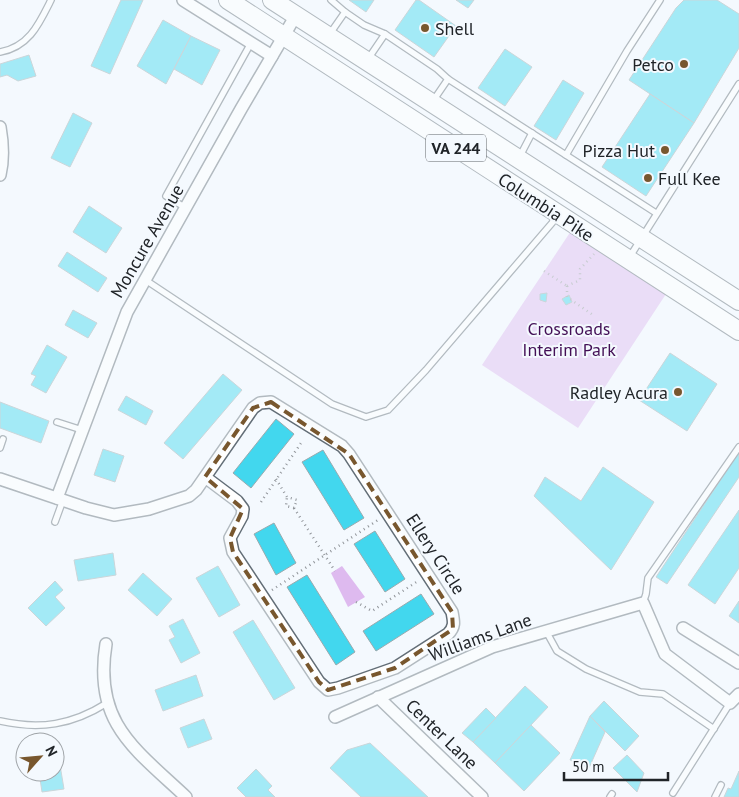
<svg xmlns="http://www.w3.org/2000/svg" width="739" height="797" font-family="'PT Sans',sans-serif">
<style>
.green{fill:#debaef}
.building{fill:#42d7ee;stroke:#99aaae}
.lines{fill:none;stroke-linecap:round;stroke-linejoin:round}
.lane-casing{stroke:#636e77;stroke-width:8}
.street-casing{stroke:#636e77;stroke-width:14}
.primary-casing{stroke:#636e77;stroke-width:20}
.path{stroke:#91959a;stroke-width:2.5;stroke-dasharray:1 4;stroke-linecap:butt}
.lane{stroke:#fff;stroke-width:5.5}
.street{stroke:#fff;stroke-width:11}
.primary{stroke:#fff;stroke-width:18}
.marked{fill:none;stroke:#78572e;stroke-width:4;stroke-dasharray:10 6;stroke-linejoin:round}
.poi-dot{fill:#78572e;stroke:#f4f9fe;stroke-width:2}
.labels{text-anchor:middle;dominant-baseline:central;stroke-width:4;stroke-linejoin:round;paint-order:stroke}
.shield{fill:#f4f9fe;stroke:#606468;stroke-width:1}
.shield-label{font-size:16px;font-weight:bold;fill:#202428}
.poi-label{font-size:18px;fill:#202428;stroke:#f4f9fe;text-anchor:end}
.street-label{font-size:18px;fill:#202428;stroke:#f4f9fe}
.park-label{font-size:18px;fill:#430f56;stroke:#f4f9fe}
</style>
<rect width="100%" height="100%" fill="#f4f9fe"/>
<g class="green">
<polygon points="571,231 666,294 578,428 482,365"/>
<polygon points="342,566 365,597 348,607 331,573"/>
</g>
<g class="building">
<polygon points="121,0 143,0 110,74 91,66"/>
<polygon points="349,0 374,0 366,12"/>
<polygon points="416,0 419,0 456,26 434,57 395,30"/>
<polygon points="456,0 474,0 468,8"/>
<polygon points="684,0 717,0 739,14 739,48 694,123 629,80 676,8"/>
<polygon points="163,20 191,36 166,84 137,66"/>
<polygon points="191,36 220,50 202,85 174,69"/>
<polygon points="505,49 532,67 505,106 478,88"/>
<polygon points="29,55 36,76 18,81 7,75 0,77 0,64"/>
<polygon points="563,80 584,93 556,140 534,126"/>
<polygon points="650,94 694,123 646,196 602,167"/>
<polygon points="73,113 92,123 70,167 51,158"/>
<polygon points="89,206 122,228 106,253 73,232"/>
<polygon points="67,252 107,278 98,292 58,266"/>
<polygon points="547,293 546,302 540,300 540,294"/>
<polygon points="569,295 572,302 566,305 562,299"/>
<polygon points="73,310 97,323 88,338 65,325"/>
<polygon points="47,345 67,357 46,393 31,385 36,376 31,374"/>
<polygon points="670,353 717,384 687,431 639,400"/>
<polygon points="223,374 242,390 183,459 164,443"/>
<polygon points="126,396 153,411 146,425 118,410"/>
<polygon points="0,402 49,421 41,443 0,428"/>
<polygon points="276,419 294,434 251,488 233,473"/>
<polygon points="103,449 124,456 115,482 94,475"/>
<polygon points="323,450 364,518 344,530 302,462"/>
<polygon points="739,452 739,477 667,584 656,577"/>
<polygon points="603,467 654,502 611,570 534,496 545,477 581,501"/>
<polygon points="739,510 739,568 715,604 688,585"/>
<polygon points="274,523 296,563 276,575 254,534"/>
<polygon points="375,531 405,579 385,592 354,544"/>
<polygon points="113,553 116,575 78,581 74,560"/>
<polygon points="218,566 240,605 219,617 196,578"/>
<polygon points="143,573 172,599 157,616 128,590"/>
<polygon points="307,575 355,652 336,665 287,587"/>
<polygon points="55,581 63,590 55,597 65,608 46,626 28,608"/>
<polygon points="421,594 434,614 376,651 363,631"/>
<polygon points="739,601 739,623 729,616"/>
<polygon points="183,619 200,653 181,663 169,640 175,637 169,626"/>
<polygon points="253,620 295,688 274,700 233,632"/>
<polygon points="196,675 203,696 163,711 155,690"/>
<polygon points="525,686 548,707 495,763 473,742"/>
<polygon points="604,701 639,736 625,751 590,716"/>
<polygon points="486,708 496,718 473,742 462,733"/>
<polygon points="590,716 605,732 589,768 570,760"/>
<polygon points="204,719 212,739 188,748 180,728"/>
<polygon points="531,725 560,753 524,791 495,763"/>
<polygon points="56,741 64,789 42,792 39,772 55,772 55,742 47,742"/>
<polygon points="370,743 428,797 361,797 330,768 347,750"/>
<polygon points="627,755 644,773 637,792 613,768"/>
<polygon points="256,769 272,786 268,790 275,797 246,797 237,788"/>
<polygon points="739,771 739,797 724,797 728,788 731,789"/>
</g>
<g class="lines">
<g class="lane-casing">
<g id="lane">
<polyline points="331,0 345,12 364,25 385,34 437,69 448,79 656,213"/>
<polyline points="329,35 345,12"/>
<path d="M0,52C29,47 39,24 51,0"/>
<polyline points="368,59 385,34"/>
<polyline points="433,101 448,79"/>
<polyline points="566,155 627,51 660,0"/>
<polyline points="520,156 532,133"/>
<polyline points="186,208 166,196 251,43"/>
<polyline points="629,258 739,84"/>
<polyline points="144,279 332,404 366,417 388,410 426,370 552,223 557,215"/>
<polyline points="57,422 82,430"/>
<polyline points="0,448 3,439"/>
<polyline points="55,522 63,500"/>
<polyline points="643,603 646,594 648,578 739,447"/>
<polyline points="546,631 557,651 586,669 640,692 663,694 714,729"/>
<path d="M0,721C40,730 72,725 107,703"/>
<polyline points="673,793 730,703"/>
<polyline points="610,797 612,794"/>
<polyline points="715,797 721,785"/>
</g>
</g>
<g class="street-casing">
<g id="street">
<polyline points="183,0 272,56"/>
<path d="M0,175C4,158 3,144 0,127"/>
<path d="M0,479L86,508L114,515L149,509L189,496L196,490L253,408L260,403L271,402L342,446L349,454L452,612C454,622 455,627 448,634L395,668L338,688L328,690L319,682L233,552L230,538L242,516L243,509L237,501L205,477"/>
<polyline points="57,498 127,312 241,109 296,15"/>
<polyline points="683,628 739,663"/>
<path d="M106,644C93,723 135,749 186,797"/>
<polyline points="378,697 482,797"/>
<polyline points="335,717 492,647 643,603 665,654 730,703 739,694"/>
</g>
</g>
<g class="primary-casing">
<g id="primary">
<polyline points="228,0 739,331"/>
<polyline points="272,0 739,301"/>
</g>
</g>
<g class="path">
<polyline points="544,271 567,286"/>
<polyline points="567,286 580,280 580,269 594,254"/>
<polyline points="567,286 567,297 593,315"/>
<polyline points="276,479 287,497 297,500 294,508 286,506 287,497"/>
<polyline points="261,502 301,443"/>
<polyline points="294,508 335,571"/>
<polyline points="272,590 378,520"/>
<polyline points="356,602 372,611 418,581"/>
</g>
<use href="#lane" class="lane"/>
<use href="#street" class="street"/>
<use href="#primary" class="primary"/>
</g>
<path d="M0 0H739V797H0ZM271,402L349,454L452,612L453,629L395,668L328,690L319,682L233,552L230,538L243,509L205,477L253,408Z" fill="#f4f9fe" fill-opacity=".55" fill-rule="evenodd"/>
<path class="marked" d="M271,402L349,454L452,612L453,629L395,668L328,690L319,682L233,552L230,538L243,509L205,477L253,408Z"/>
<g class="poi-dot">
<circle cx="425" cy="28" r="5"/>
<circle cx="684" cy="64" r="5"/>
<circle cx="665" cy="150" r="5"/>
<circle cx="648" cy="178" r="5"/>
<circle cx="678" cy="392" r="5"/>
</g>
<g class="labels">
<rect class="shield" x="426" y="134.5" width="60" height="27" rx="4"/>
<g class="shield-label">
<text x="456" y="148">VA 244</text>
</g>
<g class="poi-label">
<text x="435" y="28" text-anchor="start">Shell</text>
<text x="674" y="64">Petco</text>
<text x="655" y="150">Pizza Hut</text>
<text x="658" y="178" text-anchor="start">Full Kee</text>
<text x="668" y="392">Radley Acura</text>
</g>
<g class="street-label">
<text transform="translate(546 207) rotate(33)">Columbia Pike</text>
<text transform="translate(147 241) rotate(-60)">Moncure Avenue</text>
<text transform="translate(436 554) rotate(57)">Ellery Circle</text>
<text transform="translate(480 637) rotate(-20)">Williams Lane</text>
<text transform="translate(442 734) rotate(44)">Center Lane</text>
</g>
<g class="park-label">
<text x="569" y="328">Crossroads<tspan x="569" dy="21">Interim Park</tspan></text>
</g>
</g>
<g transform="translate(40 757) rotate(63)"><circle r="24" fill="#f4f9fe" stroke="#9fa4a8"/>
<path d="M0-4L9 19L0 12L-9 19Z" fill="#78572e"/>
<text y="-8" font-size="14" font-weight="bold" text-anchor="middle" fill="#202428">N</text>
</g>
<path d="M564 772v8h104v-8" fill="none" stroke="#202428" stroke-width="2.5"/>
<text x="572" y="772" font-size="15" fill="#202428" stroke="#f4f9fe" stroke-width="4" paint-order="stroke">50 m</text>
</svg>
